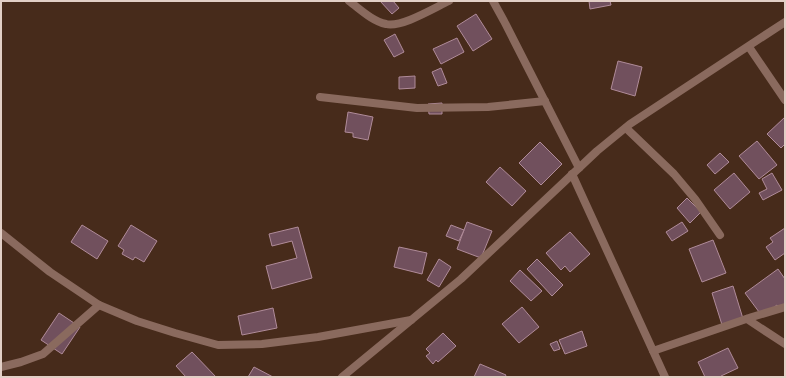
<svg xmlns="http://www.w3.org/2000/svg" width="786" height="378" font-family="'Sofia Sans Condensed',sans-serif">
<style>
.building{fill:#71505d;stroke:#b08b99}
.lines{fill:none;stroke-linecap:round;stroke-linejoin:round}
.minor{stroke:#8a6a5e;stroke-width:8}
</style>
<rect width="100%" height="100%" fill="#472b1b"/>
<g class="building">
<polygon points="380,1 393,1 399,8 392,14"/>
<polygon points="589,1 610,1 611,5 590,9"/>
<polygon points="476,14 492,39 473,51 457,26"/>
<polygon points="395,34 404,52 394,57 384,40"/>
<polygon points="457,38 464,52 441,64 433,49"/>
<polygon points="618,61 642,67 635,96 611,89"/>
<polygon points="441,68 447,83 438,86 432,72"/>
<polygon points="415,76 415,88 399,89 399,77"/>
<polygon points="442,103 442,114 429,114 428,104"/>
<polygon points="348,112 373,117 368,140 353,137 353,133 345,132"/>
<polygon points="785,117 785,144 781,148 767,134"/>
<polygon points="757,141 777,165 759,179 739,156"/>
<polygon points="540,142 562,164 541,185 519,163"/>
<polygon points="720,153 729,162 715,174 707,165"/>
<polygon points="500,167 526,191 512,206 486,182"/>
<polygon points="734,173 750,192 730,209 714,190"/>
<polygon points="772,173 782,190 763,200 759,193 767,189 762,179"/>
<polygon points="687,198 701,212 690,223 677,208"/>
<polygon points="467,222 492,231 481,258 457,249"/>
<polygon points="682,222 688,231 672,241 666,232"/>
<polygon points="82,225 108,241 97,259 71,242"/>
<polygon points="131,225 157,241 144,262 135,257 133,260 122,254 124,250 118,246"/>
<polygon points="451,225 464,230 459,241 446,236"/>
<polygon points="298,227 312,278 272,289 266,266 297,258 292,241 272,246 269,234"/>
<polygon points="785,228 785,253 775,260 766,247 773,242 770,238"/>
<polygon points="570,232 590,254 570,272 565,266 561,270 546,253"/>
<polygon points="713,240 726,273 702,282 689,249"/>
<polygon points="399,247 427,253 422,274 394,267"/>
<polygon points="439,259 451,267 439,287 427,280"/>
<polygon points="537,259 563,285 552,296 527,269"/>
<polygon points="778,269 785,279 785,304 780,308 777,305 762,316 745,293"/>
<polygon points="520,270 542,291 531,301 510,281"/>
<polygon points="733,286 744,322 723,328 712,293"/>
<polygon points="522,307 539,327 519,343 502,324"/>
<polygon points="273,308 277,328 242,335 238,316"/>
<polygon points="59,313 80,327 62,354 41,340"/>
<polygon points="582,331 587,346 565,354 559,340"/>
<polygon points="443,333 456,346 438,362 436,360 433,364 426,356 430,353 426,349"/>
<polygon points="557,341 560,349 554,351 550,344"/>
<polygon points="728,348 738,368 721,376 722,377 705,377 698,362"/>
<polygon points="192,352 216,377 186,377 176,366"/>
<polygon points="480,364 506,375 505,377 474,377"/>
<polygon points="254,367 273,377 248,377"/>
</g>
<g class="lines">
<g class="minor">
<path d="M349,1C360,9 372,21 386,24C401,28 434,8 449,1"/>
<polyline points="493,1 504,21 579,168"/>
<polyline points="749,47 785,100"/>
<polyline points="320,97 417,108 488,107 545,101"/>
<polyline points="626,128 674,174 695,199 720,235"/>
<polyline points="572,174 665,377"/>
<polyline points="1,233 50,272 99,305 137,321 175,333 218,345 262,344 318,337 411,320"/>
<polyline points="747,319 785,344"/>
<polyline points="653,351 752,317 785,307"/>
<polyline points="1,367 21,362 43,354 99,305"/>
<polyline points="342,377 461,279 597,151 630,124 785,22"/>
</g>
</g>
<rect width="786" height="378" fill="none" stroke="#e2cfc6" stroke-width="4"/>
</svg>
